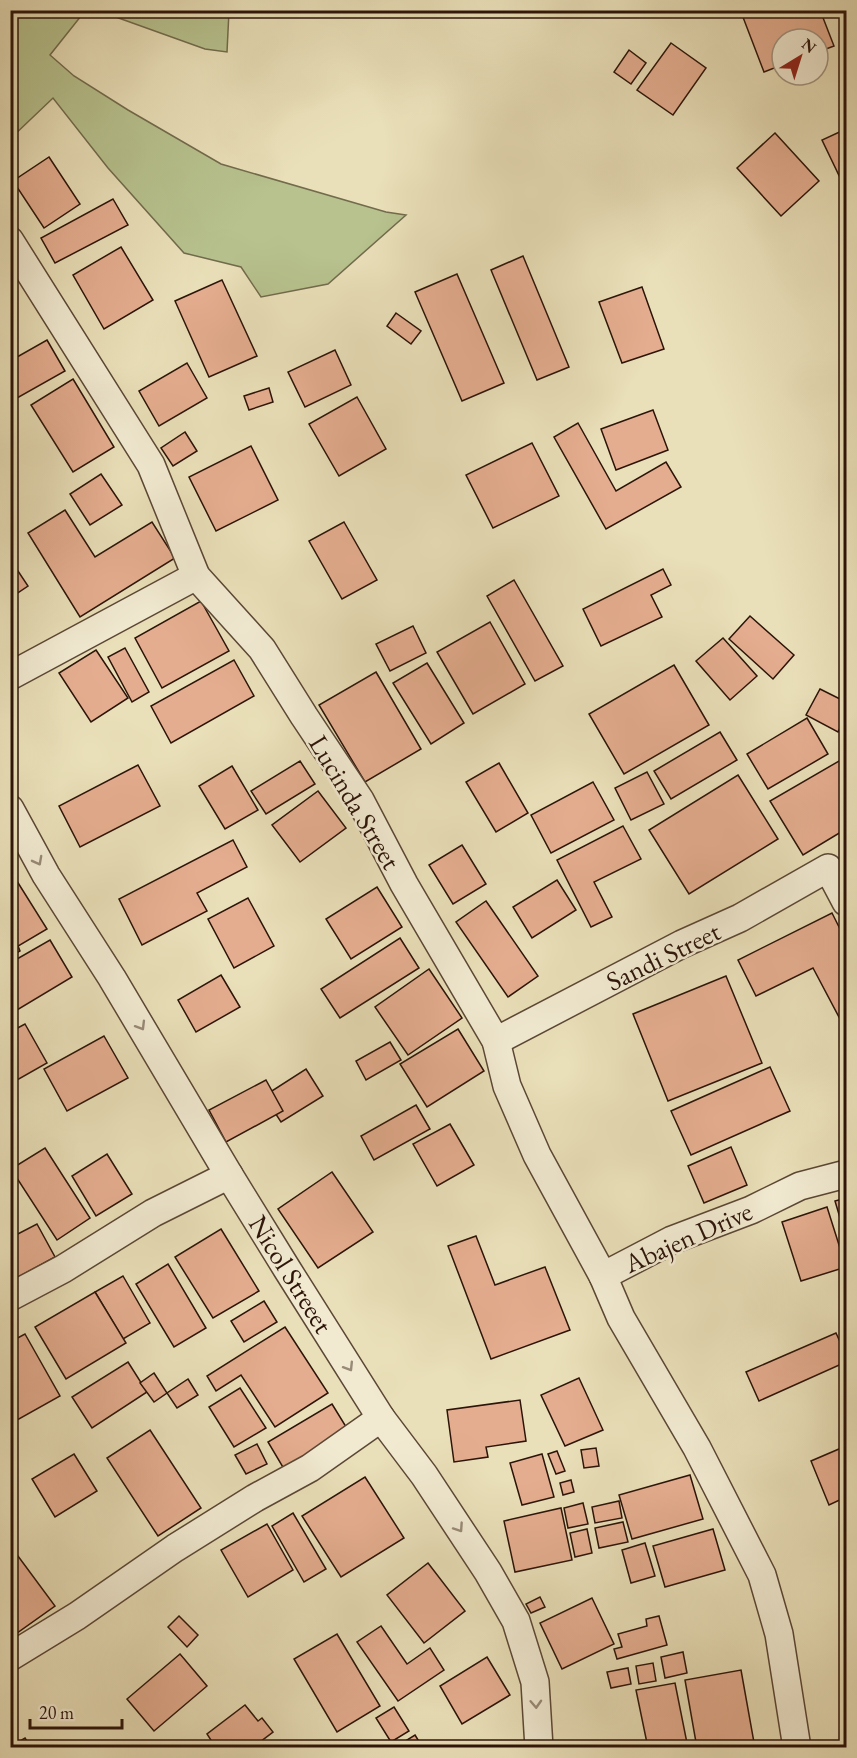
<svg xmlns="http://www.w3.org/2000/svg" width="857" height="1758" font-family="'EB Garamond',serif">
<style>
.green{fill:#b7c28e;stroke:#726b4c;stroke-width:1.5}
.building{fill:#e4ad8f;stroke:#2c1409;stroke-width:1.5}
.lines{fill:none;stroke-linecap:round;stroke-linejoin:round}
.street-casing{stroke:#5b4735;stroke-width:30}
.street{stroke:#f1ead1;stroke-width:27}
.oneway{stroke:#988a77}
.labels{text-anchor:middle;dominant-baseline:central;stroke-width:5;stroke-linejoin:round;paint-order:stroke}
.street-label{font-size:27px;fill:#2c1409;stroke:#f1ead1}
</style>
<rect width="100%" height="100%" fill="#e9dfb8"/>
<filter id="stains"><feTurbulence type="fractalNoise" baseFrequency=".00333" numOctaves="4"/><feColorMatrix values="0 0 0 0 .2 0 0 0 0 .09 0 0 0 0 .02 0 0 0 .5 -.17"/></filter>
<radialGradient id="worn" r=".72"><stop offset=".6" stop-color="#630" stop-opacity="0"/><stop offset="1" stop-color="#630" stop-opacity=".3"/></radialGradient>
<g class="green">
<polygon points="11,10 85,11 50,55 74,76 128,110 221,164 386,212 406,215 328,284 261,297 241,267 184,253 108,168 53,98 11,138"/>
<polygon points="99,11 229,11 227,52 205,49"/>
</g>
<g class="building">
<polygon points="746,10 820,10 834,46 818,52 818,39 782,39 782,65 764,72 741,12"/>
<polygon points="671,43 706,68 673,115 637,90"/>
<polygon points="629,50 646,63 631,84 614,72"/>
<polygon points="846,129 846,187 845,188 822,140"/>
<polygon points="775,133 819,181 781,216 737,168"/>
<polygon points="49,157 80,204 44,228 13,181"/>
<polygon points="113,199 128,225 55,263 41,238"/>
<polygon points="121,247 153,300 104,329 73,275"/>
<polygon points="523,256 569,367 537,380 491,270"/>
<polygon points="457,274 504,383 462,401 415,292"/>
<polygon points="222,280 257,356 209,377 175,301"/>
<polygon points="642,287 664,349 622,363 599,302"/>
<polygon points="396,313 421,331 411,344 387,326"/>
<polygon points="47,340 65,371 10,402 10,361"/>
<polygon points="335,350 351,385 305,407 288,372"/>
<polygon points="187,363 207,398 159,426 139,391"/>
<polygon points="73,379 114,447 73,472 31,405"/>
<polygon points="269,388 273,402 249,410 244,396"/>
<polygon points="357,397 386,449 339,476 309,424"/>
<polygon points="653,410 668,450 616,470 601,429"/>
<polygon points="578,423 616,491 666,462 681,487 606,529 554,437"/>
<polygon points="185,432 197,451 173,466 161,448"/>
<polygon points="532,443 559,496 493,528 466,475"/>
<polygon points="251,446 278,500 216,531 189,477"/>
<polygon points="101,474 122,505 90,525 70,494"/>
<polygon points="65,510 95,557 152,522 175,558 80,617 28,533"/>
<polygon points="344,522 377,580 342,599 309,541"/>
<polygon points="14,565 28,586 10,598 10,567"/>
<polygon points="663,569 671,585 651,595 662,617 601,646 583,609"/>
<polygon points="514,580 563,666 535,681 487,596"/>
<polygon points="201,601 229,651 162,688 135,638"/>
<polygon points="750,616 794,655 773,679 729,639"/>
<polygon points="490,622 525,684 473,714 437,652"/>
<polygon points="413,626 426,653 390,671 376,644"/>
<polygon points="723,638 757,676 730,700 696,661"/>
<polygon points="125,648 149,692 132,702 108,657"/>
<polygon points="96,650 128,698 91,722 59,673"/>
<polygon points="234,660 254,696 171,743 151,706"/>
<polygon points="427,663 464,723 431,744 393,683"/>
<polygon points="674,665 709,725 624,774 589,714"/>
<polygon points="376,672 421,749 365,782 319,705"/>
<polygon points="820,689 846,702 846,715 838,732 806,715"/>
<polygon points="807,718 828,754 768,789 747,754"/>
<polygon points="720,732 737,760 671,799 654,771"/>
<polygon points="846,757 846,829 803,855 770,801"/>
<polygon points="300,761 315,784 266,814 251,791"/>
<polygon points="499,763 528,813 496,832 466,782"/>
<polygon points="138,765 160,806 80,847 59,806"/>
<polygon points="232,766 258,810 225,829 199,786"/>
<polygon points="647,772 664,804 631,820 615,788"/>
<polygon points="738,775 778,839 689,894 649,830"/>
<polygon points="593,782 614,820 551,853 531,815"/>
<polygon points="318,791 346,828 300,862 272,825"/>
<polygon points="623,826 641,859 594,882 612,917 591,927 557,860"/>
<polygon points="233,840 247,867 197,893 207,911 142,945 119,899"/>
<polygon points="462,845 486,884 453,904 429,865"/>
<polygon points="10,870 47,929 18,946 20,951 10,957"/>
<polygon points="557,880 576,910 532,938 513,907"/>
<polygon points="377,887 402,927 351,959 326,919"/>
<polygon points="248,898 274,946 234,968 208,919"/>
<polygon points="486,901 538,976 508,997 456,922"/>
<polygon points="832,913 846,941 846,1015 840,1019 813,968 756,996 738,960"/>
<polygon points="400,938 419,968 340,1018 321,989"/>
<polygon points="50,940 72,977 17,1010 10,1000 10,963"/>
<polygon points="429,969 462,1018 408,1055 375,1007"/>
<polygon points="221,975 240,1007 196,1032 178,1000"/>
<polygon points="726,976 762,1063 668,1101 633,1014"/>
<polygon points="25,1024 47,1063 10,1084 10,1032"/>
<polygon points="458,1029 484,1071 427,1107 400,1064"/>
<polygon points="104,1036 128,1078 67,1111 44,1069"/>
<polygon points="390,1042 401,1060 366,1080 356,1061"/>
<polygon points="770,1067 790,1111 691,1155 671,1111"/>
<polygon points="306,1069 323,1096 281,1122 264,1096"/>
<polygon points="266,1080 283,1111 226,1142 209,1110"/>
<polygon points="416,1105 430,1129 374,1160 361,1136"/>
<polygon points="450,1124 474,1165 437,1186 413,1144"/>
<polygon points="731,1147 747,1185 704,1203 688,1166"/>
<polygon points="45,1148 90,1218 57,1240 11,1169"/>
<polygon points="107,1154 132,1194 96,1216 72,1176"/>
<polygon points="332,1172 373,1232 318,1268 278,1209"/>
<polygon points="846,1198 846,1238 835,1201"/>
<polygon points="827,1207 846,1267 801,1281 782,1222"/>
<polygon points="37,1224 55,1257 11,1281 10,1238"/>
<polygon points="221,1229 259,1291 213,1318 175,1257"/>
<polygon points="476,1236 495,1285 545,1267 570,1330 491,1359 448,1246"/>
<polygon points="168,1264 206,1328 174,1347 136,1284"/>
<polygon points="123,1276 150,1323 123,1339 95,1292"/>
<polygon points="95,1292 126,1343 66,1379 35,1327"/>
<polygon points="264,1301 277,1322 244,1342 231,1321"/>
<polygon points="285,1327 328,1393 275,1427 241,1375 216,1391 207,1376"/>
<polygon points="836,1333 846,1355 846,1362 759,1401 746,1372"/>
<polygon points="25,1334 60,1396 10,1424 10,1342"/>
<polygon points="128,1362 147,1392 92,1428 72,1397"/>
<polygon points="154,1373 167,1393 154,1402 140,1383"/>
<polygon points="579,1378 603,1430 565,1446 541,1395"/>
<polygon points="188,1379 198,1395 177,1408 167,1393"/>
<polygon points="240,1388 266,1428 234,1447 209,1407"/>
<polygon points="520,1400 526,1441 486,1447 488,1457 454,1462 447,1410"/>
<polygon points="332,1404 348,1430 284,1469 268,1442"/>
<polygon points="150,1430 201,1508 158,1536 107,1458"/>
<polygon points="257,1444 267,1464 246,1474 235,1455"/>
<polygon points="846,1446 846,1497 829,1505 811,1461"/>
<polygon points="596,1448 599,1466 584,1468 581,1450"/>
<polygon points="557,1451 565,1471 556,1474 548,1454"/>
<polygon points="74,1454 97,1491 55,1517 32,1479"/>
<polygon points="542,1454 554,1497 522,1505 510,1463"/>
<polygon points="690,1475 703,1519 632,1539 619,1495"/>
<polygon points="365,1477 404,1538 341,1577 302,1516"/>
<polygon points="571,1480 574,1492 563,1495 560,1483"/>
<polygon points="619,1501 622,1518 595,1523 592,1507"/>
<polygon points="583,1503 588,1524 568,1528 564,1508"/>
<polygon points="561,1508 572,1560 515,1572 504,1521"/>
<polygon points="293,1513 326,1569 304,1582 272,1526"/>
<polygon points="623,1522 628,1542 599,1548 595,1528"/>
<polygon points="267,1524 293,1570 248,1597 221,1550"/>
<polygon points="587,1529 592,1553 575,1557 570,1533"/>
<polygon points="713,1529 725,1570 665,1587 653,1546"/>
<polygon points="645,1543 655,1576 631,1583 622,1550"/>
<polygon points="15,1552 55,1606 10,1638 10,1555"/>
<polygon points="428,1563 465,1611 424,1643 387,1595"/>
<polygon points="540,1597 545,1607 531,1613 526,1604"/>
<polygon points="592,1598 614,1644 562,1669 540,1623"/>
<polygon points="179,1616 198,1635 187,1647 168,1627"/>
<polygon points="659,1616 667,1645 617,1659 614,1649 622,1647 618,1634 647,1626 646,1619"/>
<polygon points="381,1626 407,1664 430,1648 444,1670 398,1701 357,1642"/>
<polygon points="337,1634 380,1706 337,1732 294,1659"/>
<polygon points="683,1652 687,1673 665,1678 661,1657"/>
<polygon points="180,1654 207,1686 154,1731 127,1699"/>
<polygon points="487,1657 510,1695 462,1724 440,1686"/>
<polygon points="653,1663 656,1681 639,1684 636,1666"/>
<polygon points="628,1668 631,1684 611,1688 607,1672"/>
<polygon points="741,1670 755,1748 697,1748 685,1680"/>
<polygon points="675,1683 688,1748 648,1748 636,1690"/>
<polygon points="245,1705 258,1721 262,1718 273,1732 252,1748 216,1748 207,1734"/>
<polygon points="394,1707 409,1731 391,1742 376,1718"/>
<polygon points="415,1735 423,1748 394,1748"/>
<polygon points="25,1738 31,1748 10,1748 10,1747"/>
</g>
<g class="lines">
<g class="street-casing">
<g id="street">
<polyline points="10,241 151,465 196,576 262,649 304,716 360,800 404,884 496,1041 507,1086 537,1155 603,1276 672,1240 751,1210 800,1186 846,1174"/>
<polyline points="10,676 196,576"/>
<polyline points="10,809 46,875 112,978 229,1175 287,1269 381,1418 424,1475 488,1572 516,1621 535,1682 539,1748"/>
<polyline points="496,1041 682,944 740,918 828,868 846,902"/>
<polyline points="603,1276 621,1318 697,1448 762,1575 779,1634 797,1748"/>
<polyline points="10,1297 63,1269 153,1213 229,1175"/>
<polyline points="10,1657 77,1616 175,1548 255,1498 310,1468 381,1418"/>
</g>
</g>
<use href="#street" class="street"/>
</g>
<defs><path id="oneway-chevron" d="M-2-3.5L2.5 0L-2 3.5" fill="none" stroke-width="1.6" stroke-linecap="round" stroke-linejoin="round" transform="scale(1.5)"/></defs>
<g class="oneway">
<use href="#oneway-chevron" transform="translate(38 861) rotate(62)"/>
<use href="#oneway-chevron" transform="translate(141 1026) rotate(59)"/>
<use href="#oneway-chevron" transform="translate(349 1367) rotate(58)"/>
<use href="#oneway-chevron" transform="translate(459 1528) rotate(56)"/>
<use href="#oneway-chevron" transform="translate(536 1704) rotate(87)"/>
</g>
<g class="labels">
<g class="street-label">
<text transform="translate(355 802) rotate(59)">Lucinda Street</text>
<text transform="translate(663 956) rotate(-26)">Sandi Street</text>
<text transform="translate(688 1237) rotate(-24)">Abajen Drive</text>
<text transform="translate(291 1274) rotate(58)">Nicol Streeet</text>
</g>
</g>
<rect width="857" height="1758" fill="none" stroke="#e9dfb8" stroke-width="36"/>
<rect x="12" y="12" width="833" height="1734" fill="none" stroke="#2c1409" stroke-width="3"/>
<rect x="18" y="18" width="821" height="1722" fill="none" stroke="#2c1409" stroke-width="1.5"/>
<g transform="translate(800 57) rotate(38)"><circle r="28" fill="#f1ead1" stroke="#a29481" stroke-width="1.5"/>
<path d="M0-4.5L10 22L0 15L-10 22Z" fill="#8f2418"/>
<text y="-9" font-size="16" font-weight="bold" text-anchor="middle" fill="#2c1409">N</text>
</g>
<path d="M30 1719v9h92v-9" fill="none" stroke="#2c1409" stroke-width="3"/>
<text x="39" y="1719" font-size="18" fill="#2c1409" stroke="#f1ead1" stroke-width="4.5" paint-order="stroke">20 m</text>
<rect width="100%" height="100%" filter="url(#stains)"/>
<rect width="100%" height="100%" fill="url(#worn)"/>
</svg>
